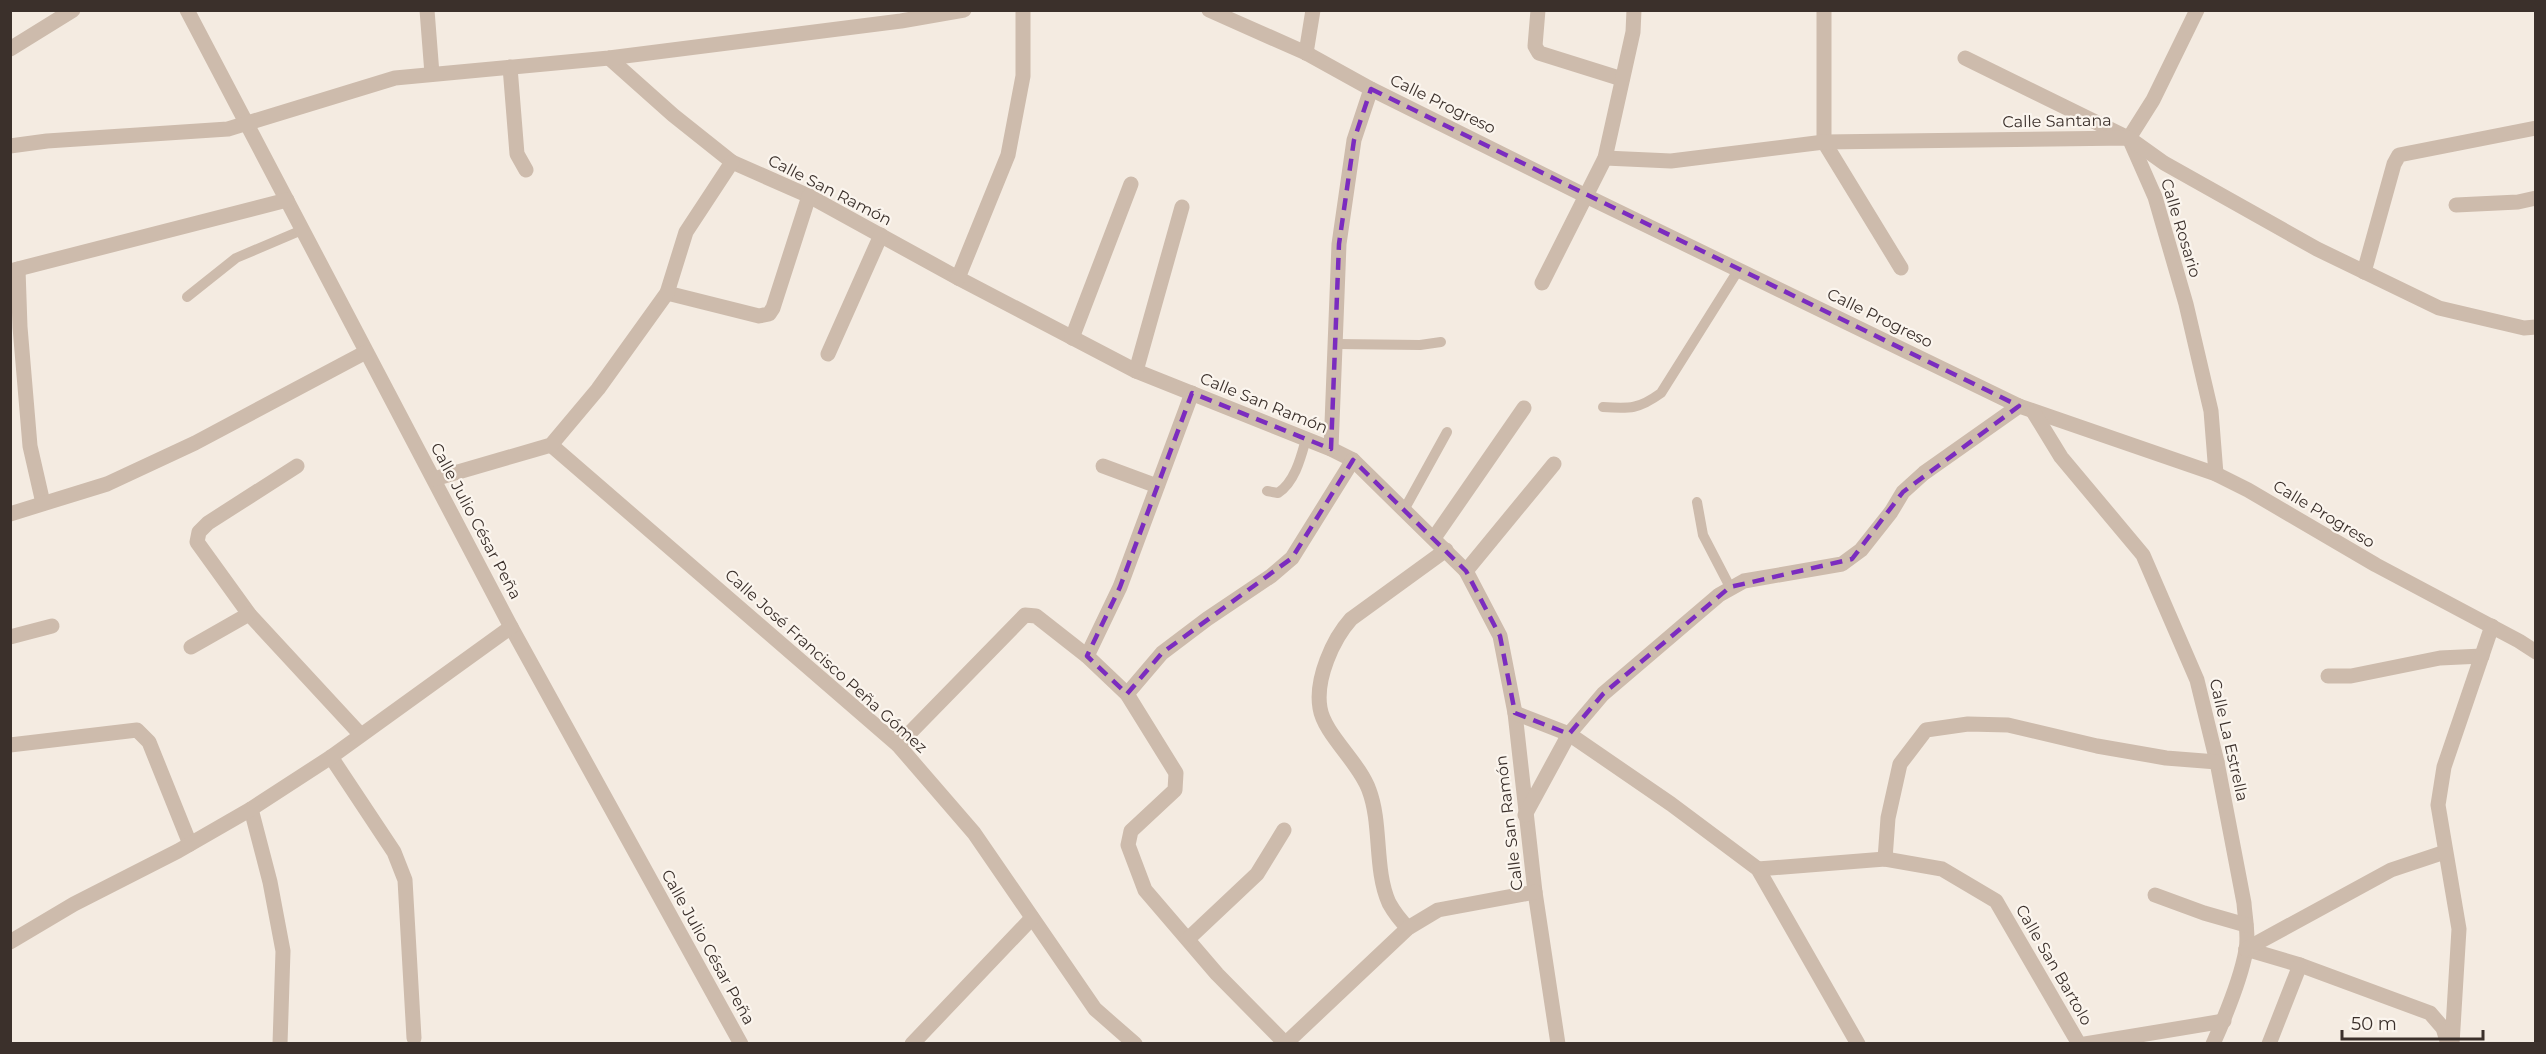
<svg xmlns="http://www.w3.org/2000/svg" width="2546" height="1054" font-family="Montserrat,sans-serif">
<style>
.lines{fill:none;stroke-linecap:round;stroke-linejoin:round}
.service{stroke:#cdbbac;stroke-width:10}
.minor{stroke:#cdbbac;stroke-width:15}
.marked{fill:none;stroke:#7b2cbf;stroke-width:4.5;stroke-dasharray:12 8;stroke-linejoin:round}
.labels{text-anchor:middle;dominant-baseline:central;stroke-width:4.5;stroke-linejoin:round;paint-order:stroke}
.street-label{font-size:16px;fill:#3b302b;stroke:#fbf5ee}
</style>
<rect width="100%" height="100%" fill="#f4ebe1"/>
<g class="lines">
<g class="service">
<polyline points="187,297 236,258 302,230"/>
<polyline points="1336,344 1420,345 1441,342"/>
<path d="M1603,407C1630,409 1639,409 1661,393L1739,269"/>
<path d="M1267,491L1278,493C1295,482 1301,457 1306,439"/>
<polyline points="1697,502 1703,535 1730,587"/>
<polyline points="1404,510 1447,432"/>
</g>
<g class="minor">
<polyline points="187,10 511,627 741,1044"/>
<polyline points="427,10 432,74"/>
<polyline points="1209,10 1306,53 1371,89 1586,196 2019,406 2216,474 2248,490 2376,565 2519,641 2536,652"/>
<polyline points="1538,10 1535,46 1539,53 1622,79"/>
<polyline points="1824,10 1824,142 1901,268"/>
<polyline points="2197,10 2153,100 2129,138 2155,197 2186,304 2211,411 2216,474"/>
<polyline points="10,49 73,10"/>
<polyline points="1306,53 1313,10"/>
<polyline points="609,58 673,115 732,162 809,196 958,278 1136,371 1331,449 1353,460 1466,571 1500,636 1515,713 1535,892 1558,1044"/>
<polyline points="1965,58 2124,136"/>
<polyline points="510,67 517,154 526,170"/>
<polyline points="10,146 47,141 228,129 395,78 609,58 901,21 964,10"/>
<polyline points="1605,158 1671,161 1824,142 2129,138 2164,163 2317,249 2439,308 2524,328 2536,327"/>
<polyline points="2456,205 2518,202 2536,198"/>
<polyline points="18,269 20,327 30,446 43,503"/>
<polyline points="10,271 287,200"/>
<polyline points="2364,272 2394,164 2399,155 2536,128"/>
<polyline points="958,278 1008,155 1023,76 1023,10"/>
<polyline points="1542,283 1605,158 1633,32 1634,10"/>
<polyline points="667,293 759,316 769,314 773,308 809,196"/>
<polyline points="1072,338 1131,184"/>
<polyline points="828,354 881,235"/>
<polyline points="1136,371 1182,207"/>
<path d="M2034,413L2061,457L2143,555L2197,680L2217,762L2244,903C2245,918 2249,936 2246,950C2241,978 2225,1017 2213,1044"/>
<polyline points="551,445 898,745 974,833 1095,1009 1135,1044"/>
<polyline points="1331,449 1339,244 1354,140 1371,89"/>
<polyline points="297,466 208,523 199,532 197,542 249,614 360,734"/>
<polyline points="1103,466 1157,486"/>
<polyline points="434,479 551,445 598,389 667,293 686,232 732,162"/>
<polyline points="10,514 107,484 195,443 366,352"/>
<polyline points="1434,538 1524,408"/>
<polyline points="1466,571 1554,464"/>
<polyline points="10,637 52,626"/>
<polyline points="191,647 249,614"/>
<polyline points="1087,656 1120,587 1192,393"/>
<polyline points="2328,676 2351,676 2440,658 2482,656"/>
<polyline points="1127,694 1162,653 1207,619 1271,576 1292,558 1353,460"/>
<polyline points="1515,713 1569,734 1671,804 1758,869 1858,1044"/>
<polyline points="10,745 137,730 149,742 190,844"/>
<polyline points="898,745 1025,615 1036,616 1087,656 1127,694 1176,773 1175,790 1131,831 1128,845 1145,890 1217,974 1285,1043"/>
<polyline points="331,757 394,852 405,880 414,1038"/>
<polyline points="251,809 270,882 283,951 280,1044"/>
<polyline points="1525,815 1569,734 1603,694 1719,595 1744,581 1842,564 1861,550 1891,512 1903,492 1924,473 2019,406"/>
<polyline points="1885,859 1888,818 1900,764 1926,730 1968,724 2008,725 2097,746 2166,758 2217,762"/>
<polyline points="1758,869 1885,859 1942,869 1996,901 2079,1044"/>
<polyline points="2155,895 2204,913 2246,925"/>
<path d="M1408,928C1401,921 1394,912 1389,903C1374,870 1382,824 1369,790C1359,762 1324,734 1320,708C1315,679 1333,639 1351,619L1446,550"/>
<polyline points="1188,939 1257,874 1284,830"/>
<polyline points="10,942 74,904 178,851 251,809 331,757 511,627"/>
<polyline points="2246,949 2300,965 2430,1013 2443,1028 2448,1044"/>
<polyline points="2246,949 2391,870 2445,852"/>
<polyline points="912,1044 1032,918"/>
<polyline points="1285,1044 1408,928 1438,910 1535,892"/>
<polyline points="2085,1044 2224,1021"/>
<polyline points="2269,1044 2300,965"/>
<polyline points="2452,1044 2459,929 2438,805 2444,767 2492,626"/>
</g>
</g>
<path class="marked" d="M1371,89L2019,406L1903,492L1852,559L1730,587L1603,694L1569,734L1515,713L1500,636L1466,571L1353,460L1292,558L1162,653L1127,694L1087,656L1120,587L1192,393L1331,449L1339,244L1354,140Z"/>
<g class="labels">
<g class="street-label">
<text transform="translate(1443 104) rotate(26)">Calle Progreso</text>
<text transform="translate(2057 121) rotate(-1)">Calle Santana</text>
<text transform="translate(830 190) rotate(27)">Calle San Ramón</text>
<text transform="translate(2181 228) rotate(73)">Calle Rosario</text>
<text transform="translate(1880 318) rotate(26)">Calle Progreso</text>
<text transform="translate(1264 403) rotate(22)">Calle San Ramón</text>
<text transform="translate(2324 514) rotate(31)">Calle Progreso</text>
<text transform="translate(476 521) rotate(62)">Calle Julio César Peña</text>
<text transform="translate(826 661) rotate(42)">Calle José Francisco Peña Gómez</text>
<text transform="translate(2229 740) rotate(77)">Calle La Estrella</text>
<text transform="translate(1509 823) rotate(-97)">Calle San Ramón</text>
<text transform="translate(708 947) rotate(61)">Calle Julio César Peña</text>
<text transform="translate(2054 965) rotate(60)">Calle San Bartolo</text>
</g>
</g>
<rect width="2546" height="1054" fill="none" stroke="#3b302b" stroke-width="24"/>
<path d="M2342 1030v9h141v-9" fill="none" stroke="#3b302b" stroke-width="3"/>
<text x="2351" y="1030" font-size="18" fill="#3b302b" stroke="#fbf5ee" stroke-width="4.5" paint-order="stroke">50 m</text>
</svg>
